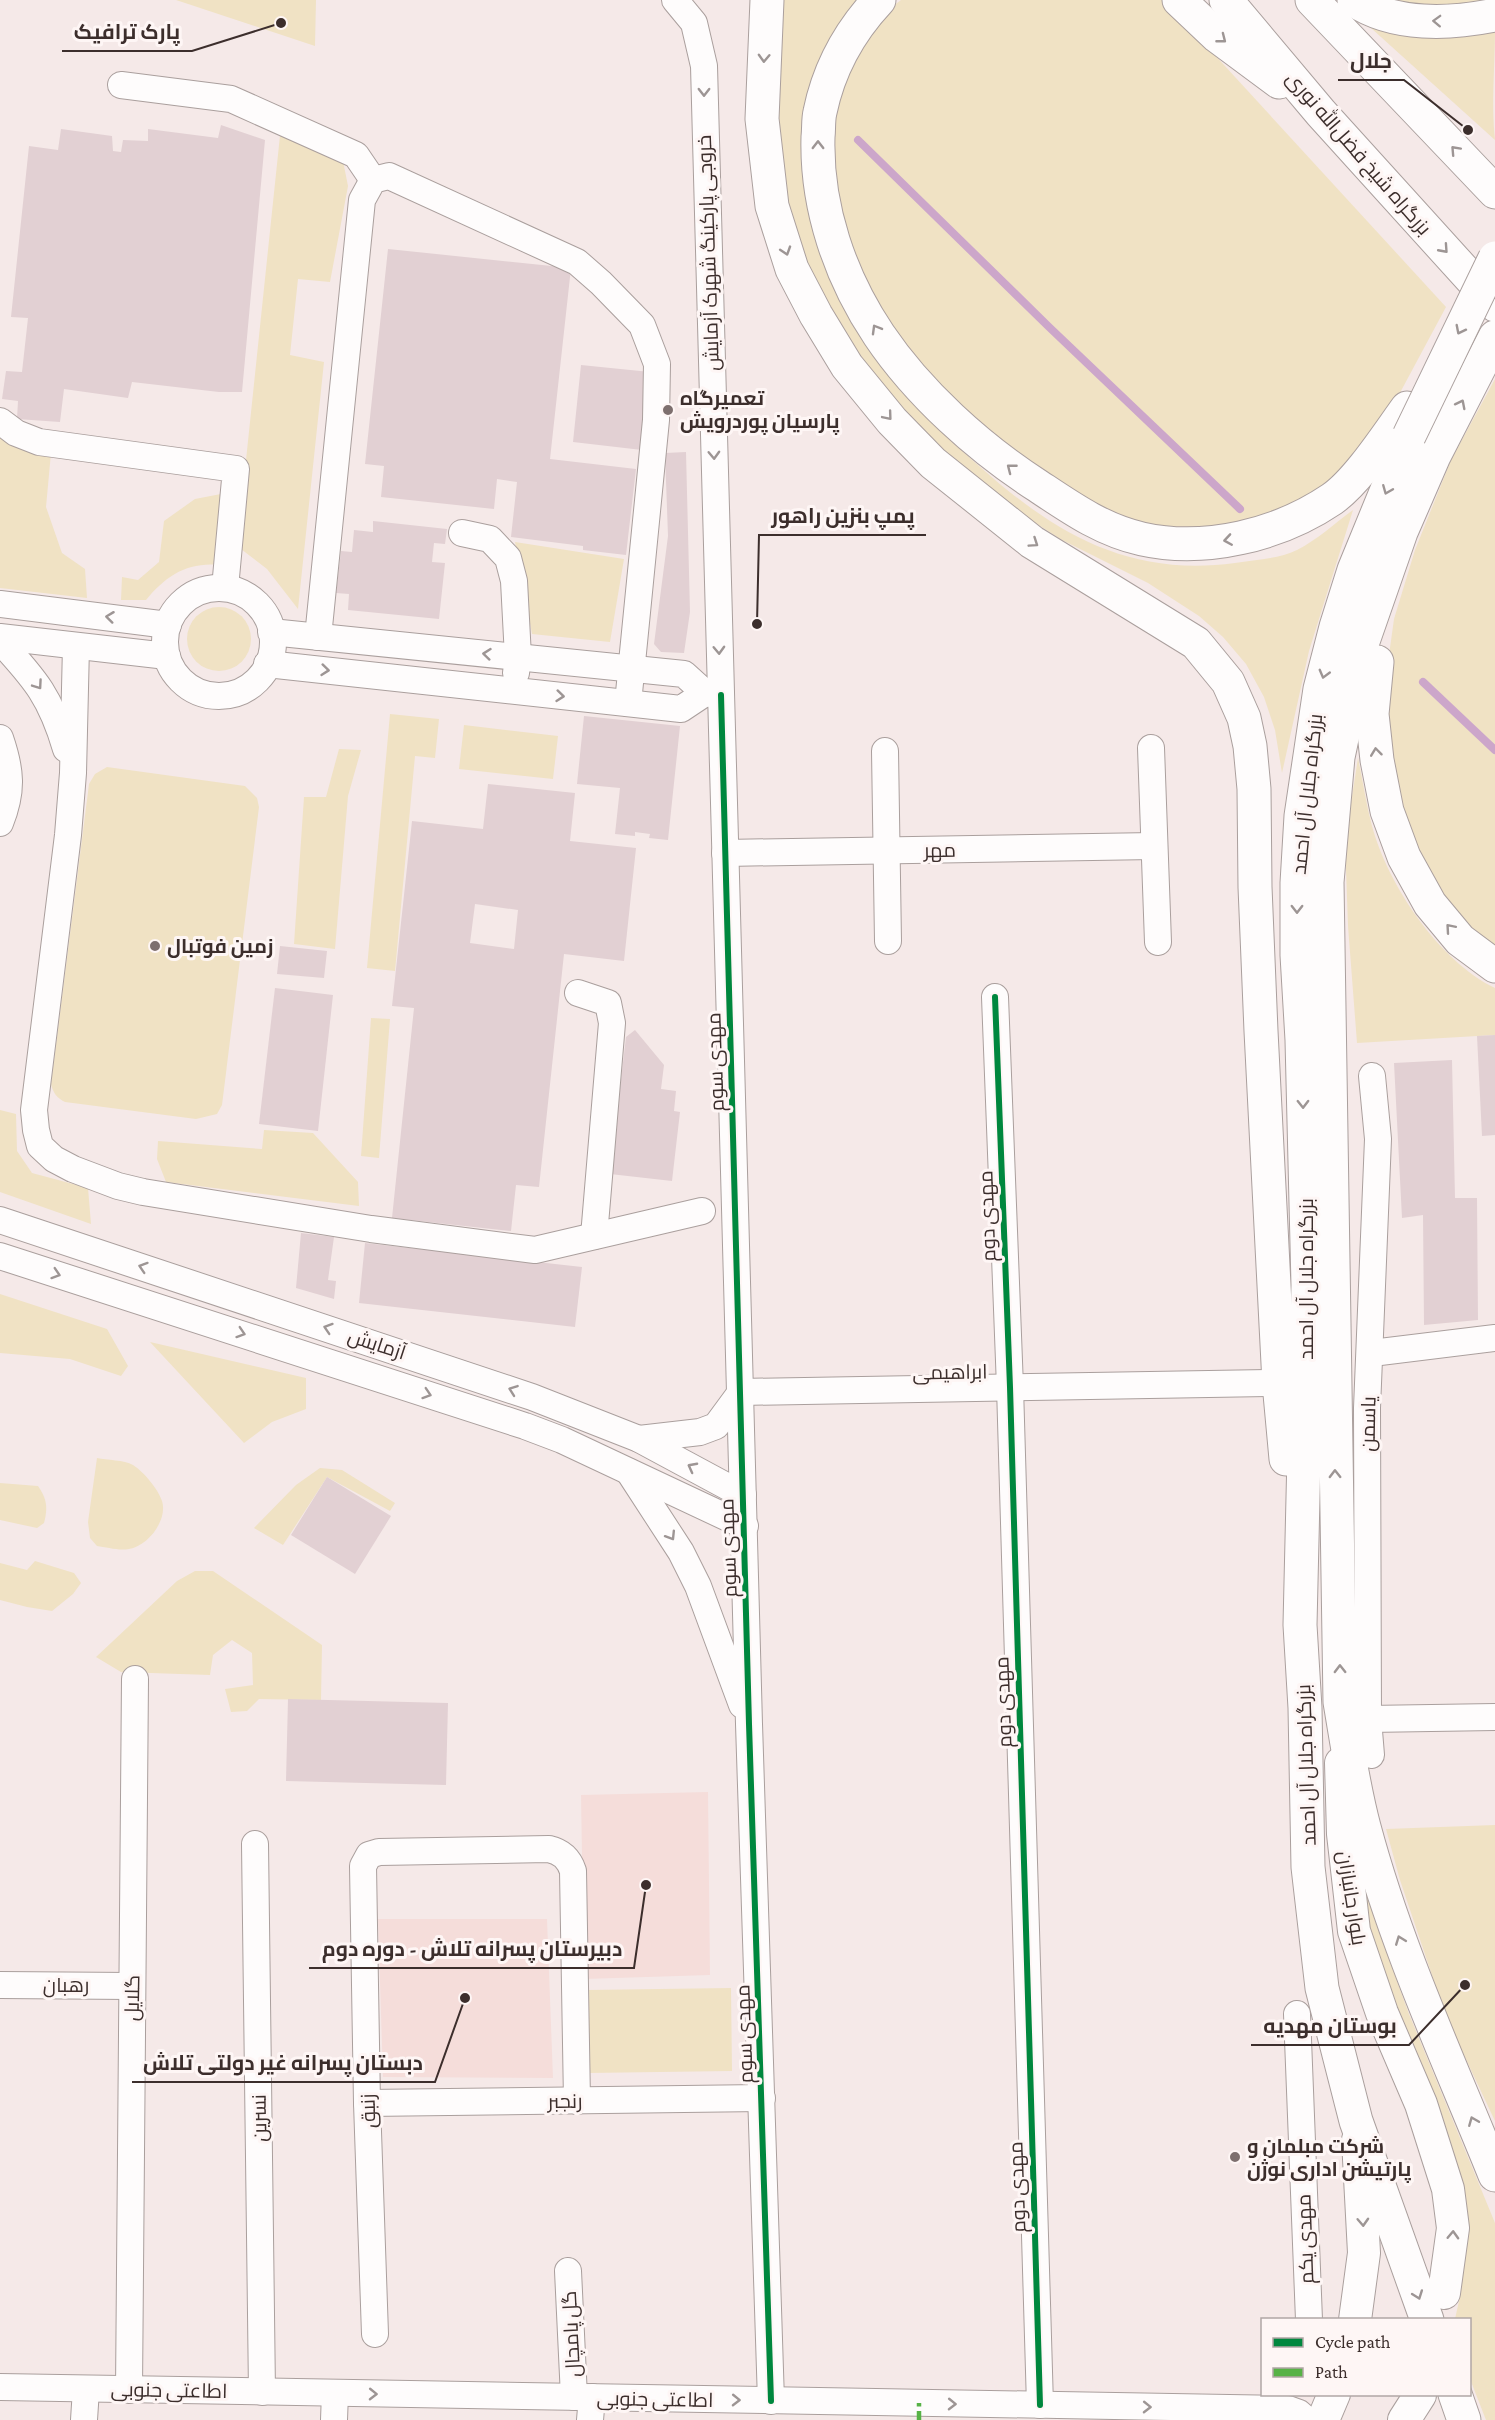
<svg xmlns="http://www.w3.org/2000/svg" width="1495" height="2420" font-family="'Crimson Pro',Cairo,serif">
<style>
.built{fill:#f5ddda}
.green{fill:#f0e2c4}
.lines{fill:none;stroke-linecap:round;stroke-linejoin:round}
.stream{stroke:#cca6ca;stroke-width:8}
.building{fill:#e2d0d3;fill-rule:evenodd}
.minor-casing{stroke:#aa9f9d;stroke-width:28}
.major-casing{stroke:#aa9f9d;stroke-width:34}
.highway-casing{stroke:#aa9f9d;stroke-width:35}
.minor{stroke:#fefcfc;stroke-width:26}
.major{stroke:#fefcfc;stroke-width:32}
.highway{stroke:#fefcfc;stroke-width:33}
.highway-bridge-casing{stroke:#aa9f9d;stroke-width:35;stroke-linecap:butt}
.highway-bridge{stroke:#fefcfc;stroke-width:33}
.quiet{stroke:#57b246;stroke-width:4.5;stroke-dasharray:9 4.5;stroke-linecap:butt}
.cycleway-casing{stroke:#fef6f5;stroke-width:10}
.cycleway{stroke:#00873e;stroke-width:6}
.oneway{stroke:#9d9594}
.poi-dot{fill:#7d6f6e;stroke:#fef6f5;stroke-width:2}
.labels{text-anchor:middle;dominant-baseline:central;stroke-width:6;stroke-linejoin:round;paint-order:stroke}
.street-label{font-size:20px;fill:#3c2e2c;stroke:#fef6f5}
.poi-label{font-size:20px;font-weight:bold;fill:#3c2e2c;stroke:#fef6f5;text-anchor:start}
.leader{fill:none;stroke:#3c2e2c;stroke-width:2}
.callout-dot{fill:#3c2e2c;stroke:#fef6f5;stroke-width:2}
.callout-label{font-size:21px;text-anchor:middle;font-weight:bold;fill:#3c2e2c;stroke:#fef6f5;stroke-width:6;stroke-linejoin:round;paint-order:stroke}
</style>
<rect width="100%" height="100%" fill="#f5e9e8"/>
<g class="built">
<polygon points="708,1792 710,1975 584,1979 581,1795"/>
<polygon points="547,1919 553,2078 383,2077 378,1919"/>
</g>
<g class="green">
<polygon points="176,0 316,0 315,46"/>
<path d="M777,0H864L805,158L942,432C1029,514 1108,580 1235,563C1255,560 1278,559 1297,550C1317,540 1335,523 1353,510L1309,651L1282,773L1275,730L1264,697L1246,664L1223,637L1199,616L1148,583L1062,540L1026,517L933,442L864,369L808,269L779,174Z"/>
<polygon points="901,0 1162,0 1179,16 1446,307 1387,417 1333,480 1303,501 1267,517 1206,531 1142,527 1090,508 970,417 912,354 883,315 856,263 836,202 830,149 839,89 860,46 889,9"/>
<path d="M1340,0L1495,29C1495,67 1491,103 1495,140Z"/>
<polygon points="1381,0 1495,0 1469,13"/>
<polygon points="281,126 342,156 348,186 330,282 298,279 290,355 324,362 298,609 267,569 237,546"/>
<polygon points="1495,379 1495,953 1453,918 1397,812 1384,691 1394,619 1415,550 1451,460"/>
<polygon points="0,432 51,453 46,507 62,553 85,569 87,598 0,588"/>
<path d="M226,493L219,565C187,562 166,576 146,600H121L122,577L138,580L159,562L164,521L195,499Z"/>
<polygon points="515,542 624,559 610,642 532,634"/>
<circle cx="219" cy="639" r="32"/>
<polygon points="390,714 439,719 435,758 415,756 395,971 367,968"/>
<polygon points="464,725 558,736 553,779 459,769"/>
<polygon points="339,749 361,750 348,796 335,949 294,944 304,797 326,797"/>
<path d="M1358,758C1363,781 1366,804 1372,826C1388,885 1439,961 1495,988V1035L1357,1043L1348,926L1345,841Z"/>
<path d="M107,767L245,786L257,798L259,807L222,1105L217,1114L196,1119L65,1102C57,1098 53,1093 51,1084L89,784L95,774Z"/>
<polygon points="371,1018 390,1019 379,1158 361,1156"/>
<polygon points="0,1110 16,1114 17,1151 32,1173 88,1188 91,1224 0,1192"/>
<polygon points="264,1130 313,1133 358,1182 359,1206 166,1182 157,1159 158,1141 262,1149"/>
<polygon points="0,1294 107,1329 128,1366 121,1376 70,1359 0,1353"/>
<polygon points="150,1342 306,1378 306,1409 272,1422 244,1443"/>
<path d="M97,1458C107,1460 124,1460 133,1465C144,1472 158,1489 162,1501C168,1520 148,1546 129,1549C119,1551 106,1547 97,1546L90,1538L88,1522Z"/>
<polygon points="320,1468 342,1470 395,1503 390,1511 327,1477 283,1545 254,1528 296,1485"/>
<path d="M0,1483L38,1486C47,1499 48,1508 44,1523L37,1528L0,1520Z"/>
<polygon points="35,1561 74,1573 81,1583 73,1594 52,1611 27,1607 0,1600 0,1563 27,1570"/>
<polygon points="195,1571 213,1571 322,1645 321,1700 259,1699 247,1711 231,1712 225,1689 253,1685 252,1653 232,1640 213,1655 210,1675 121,1672 96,1657 177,1581"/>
<polygon points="1495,1825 1495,2121 1446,2017 1400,1880 1386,1829"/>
<polygon points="1352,1838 1374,1918 1409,2014 1495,2223 1495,2420 1486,2420 1470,2379 1470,2320 1455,2319 1461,2292 1465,2247 1374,1971"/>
<polygon points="731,1988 732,2071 588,2073 586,1990"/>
</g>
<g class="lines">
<g class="stream">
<polyline points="858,140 1049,327 1240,509"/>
<polyline points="1423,682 1495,750"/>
</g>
</g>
<g class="building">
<polygon points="221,125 265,140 242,392 219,392 132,382 128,398 64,389 60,422 17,419 18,401 2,399 6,371 22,372 28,318 11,317 29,146 58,150 61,129 112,136 113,151 121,152 123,140 148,141 148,129 218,138"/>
<polygon points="388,249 571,268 550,459 636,469 626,555 583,550 583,546 511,537 517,482 497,479 494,509 381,497 384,466 365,464"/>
<polygon points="581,365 650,372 642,450 573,442"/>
<polygon points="686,452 690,612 684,653 661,652 654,644 668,536 665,453"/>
<polygon points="373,521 447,529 445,544 434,543 432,562 445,563 439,619 348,610 349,594 336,593 341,551 352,552 354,530 373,532"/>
<polygon points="584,716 680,726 668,840 649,838 650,834 635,832 635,836 615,834 620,788 577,784"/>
<path d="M488,784L575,793L570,841L636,848L624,961L564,954L539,1187L516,1185L511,1231L392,1218L414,1008L392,1006L412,821L483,829ZM475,904L518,910L514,949L470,943Z"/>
<polygon points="280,946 327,951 324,978 277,974"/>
<polygon points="275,988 333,995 318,1131 259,1124"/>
<polygon points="635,1030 664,1065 661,1089 676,1091 674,1111 680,1112 672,1181 610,1174 626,1037"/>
<polygon points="1495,1035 1495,1135 1482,1136 1477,1036"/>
<polygon points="1452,1060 1455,1198 1477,1198 1478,1320 1424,1325 1423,1215 1402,1218 1394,1063"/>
<polygon points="301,1233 334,1237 328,1280 336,1281 334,1299 296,1288"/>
<polygon points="365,1243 582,1267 575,1327 359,1303"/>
<polygon points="327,1477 391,1516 355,1574 291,1535"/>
<polygon points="288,1699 448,1703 446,1785 286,1781"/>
</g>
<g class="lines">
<g class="minor-casing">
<g id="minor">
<polyline points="675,0 694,23 704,66 749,1724 771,2401"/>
<polyline points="121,85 231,99 356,155 373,180"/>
<polyline points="0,421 16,433 39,442 236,469 225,588"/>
<polyline points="462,533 490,539 508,558 514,581 518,657 516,673"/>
<circle cx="219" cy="642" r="54"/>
<polyline points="0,604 168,625"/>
<polyline points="271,632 684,674 705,693 721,695"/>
<polyline points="0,637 167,656"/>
<polyline points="318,637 362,200 373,180 389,176 577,262 601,283 642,325 657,364 656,420 628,703"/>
<path d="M0,641C36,680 51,698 66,749"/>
<polyline points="76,646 73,773 68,835 34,1110 36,1130 40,1146 54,1159 73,1169 118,1186 143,1192 371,1229 535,1250 702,1211"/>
<polyline points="267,664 681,709 705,693"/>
<path d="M0,738C11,770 13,791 0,823"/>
<polyline points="1151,748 1158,942"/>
<polyline points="885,751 888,941"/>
<polyline points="725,853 1154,846"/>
<polyline points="578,993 608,1003 612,1023 594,1236"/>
<polyline points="995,997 1010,1387 1040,2405"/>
<polyline points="0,1220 532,1397 639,1439 743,1495"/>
<polyline points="0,1256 525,1426 562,1440 745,1526"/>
<polyline points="1380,1352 1495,1338"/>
<polyline points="639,1439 700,1432 716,1426 741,1392 1268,1383"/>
<polyline points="629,1472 681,1552 698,1586 742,1705"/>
<polyline points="1368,1719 1495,1717"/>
<polyline points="1369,1736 1371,1755 1368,1719 1367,1408 1378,1139 1372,1076"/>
<polyline points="255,1844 262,2392"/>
<polyline points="0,1985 132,1986"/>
<polyline points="1297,2014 1309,2320"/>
<polyline points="367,2103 762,2098"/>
<polyline points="568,2271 574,2397"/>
<path d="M375,2334L367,2103L363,1866L369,1855L379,1852L549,1849C562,1852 569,1859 573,1871L577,2101"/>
<polyline points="0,2387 1288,2409 1299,2413 1307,2420"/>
<polyline points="129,2390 135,1679"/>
<polyline points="84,2420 86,2389"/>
<polyline points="334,2420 335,2393"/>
<polyline points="590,2420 592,2397"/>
</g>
</g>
<g class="major-casing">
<g id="major">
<polyline points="1341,1763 1343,1834 1354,1931 1382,2013 1421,2104 1448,2189 1453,2228 1444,2293"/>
<polyline points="1355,2320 1364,2253 1358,2140"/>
<polyline points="1323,2420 1334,2394"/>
<polyline points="1404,2420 1420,2395"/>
</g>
</g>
<g class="highway-casing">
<g id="highway">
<polyline points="767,0 762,119 772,206 792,269 816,315 847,366 892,421 933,463 1032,542 1196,643 1228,682 1244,718 1250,746 1254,789 1255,887 1261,1031 1279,1383 1286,1459"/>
<path d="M879,0C849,32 829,68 820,112C818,120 819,129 818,137C816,207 840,277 879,335C918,393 979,448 1038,486C1071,508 1102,530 1142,539C1205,553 1279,535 1332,499C1358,481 1388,434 1407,408"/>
<polyline points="1179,0 1217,36 1279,82"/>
<polyline points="1226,0 1321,113 1495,305"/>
<polyline points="1312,0 1495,192"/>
<path d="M1354,0C1394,27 1451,24 1495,15"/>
<path d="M1495,337L1434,456L1401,532L1362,644L1338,757L1327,882L1340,1702C1347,1743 1353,1786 1364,1827C1396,1947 1449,2061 1495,2175"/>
<polyline points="1409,436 1354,570 1336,627 1320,689 1301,816 1297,883 1297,955 1302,1040 1308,1285 1300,1625 1305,1708 1308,1867 1322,1988 1356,2121 1427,2320"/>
<polyline points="1377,662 1372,714 1377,760 1387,811 1404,857 1430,904 1460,940 1495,966"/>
<polyline points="1455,2394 1464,2420"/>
</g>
</g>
<use href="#minor" class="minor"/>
<use href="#major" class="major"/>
<use href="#highway" class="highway"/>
<g class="highway-bridge-casing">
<polyline id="highway-bridge" points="1409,436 1495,258"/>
</g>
<use href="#highway-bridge" class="highway-bridge"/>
<polyline class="quiet" points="919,2420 919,2403"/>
<g class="cycleway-casing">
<g id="cycleway">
<polyline points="721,695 749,1724 771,2401"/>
<polyline points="995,997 1010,1387 1040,2405"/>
</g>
</g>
<use href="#cycleway" class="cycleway"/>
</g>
<defs><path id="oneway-chevron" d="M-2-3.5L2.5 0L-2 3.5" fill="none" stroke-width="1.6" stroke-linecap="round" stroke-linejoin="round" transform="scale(1.5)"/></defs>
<g class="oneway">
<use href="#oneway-chevron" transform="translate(1437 21) rotate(-178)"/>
<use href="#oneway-chevron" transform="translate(1222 39) rotate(38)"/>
<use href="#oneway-chevron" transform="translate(764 58) rotate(92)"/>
<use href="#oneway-chevron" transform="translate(704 92) rotate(90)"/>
<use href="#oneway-chevron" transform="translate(818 145) rotate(-90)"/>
<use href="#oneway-chevron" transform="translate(1455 150) rotate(-133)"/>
<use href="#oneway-chevron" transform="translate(1444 249) rotate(48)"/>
<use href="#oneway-chevron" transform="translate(786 251) rotate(72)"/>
<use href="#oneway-chevron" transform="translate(876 329) rotate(-120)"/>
<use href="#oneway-chevron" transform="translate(1460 330) rotate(117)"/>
<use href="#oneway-chevron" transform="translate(1461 404) rotate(-63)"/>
<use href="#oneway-chevron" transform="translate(888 416) rotate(50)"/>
<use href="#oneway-chevron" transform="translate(714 455) rotate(88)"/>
<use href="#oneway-chevron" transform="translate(1011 468) rotate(-142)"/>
<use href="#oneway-chevron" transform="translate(1387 490) rotate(112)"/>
<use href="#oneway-chevron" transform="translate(1228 540) rotate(171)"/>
<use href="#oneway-chevron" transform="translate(1034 543) rotate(34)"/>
<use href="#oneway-chevron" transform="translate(110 617) rotate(-173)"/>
<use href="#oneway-chevron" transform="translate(719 650) rotate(88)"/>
<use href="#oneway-chevron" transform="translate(487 654) rotate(-174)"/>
<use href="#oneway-chevron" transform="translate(325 670) rotate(6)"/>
<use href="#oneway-chevron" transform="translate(1324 674) rotate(105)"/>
<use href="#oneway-chevron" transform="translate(38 685) rotate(55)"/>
<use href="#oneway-chevron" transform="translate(560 696) rotate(6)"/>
<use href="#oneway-chevron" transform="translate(1376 752) rotate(-97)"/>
<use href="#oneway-chevron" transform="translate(1297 909) rotate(90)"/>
<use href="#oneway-chevron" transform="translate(1450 928) rotate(-131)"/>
<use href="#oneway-chevron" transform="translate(1303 1104) rotate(89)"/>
<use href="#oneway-chevron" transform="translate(143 1267) rotate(-162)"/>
<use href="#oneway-chevron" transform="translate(56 1274) rotate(18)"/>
<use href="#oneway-chevron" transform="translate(328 1328) rotate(-162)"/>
<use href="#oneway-chevron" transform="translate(241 1333) rotate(18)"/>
<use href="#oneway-chevron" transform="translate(513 1390) rotate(-160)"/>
<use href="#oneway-chevron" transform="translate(427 1394) rotate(18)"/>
<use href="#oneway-chevron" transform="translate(692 1467) rotate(-152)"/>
<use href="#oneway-chevron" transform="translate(1335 1474) rotate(-91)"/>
<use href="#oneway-chevron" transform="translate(671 1536) rotate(58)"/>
<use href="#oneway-chevron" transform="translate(1340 1669) rotate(-91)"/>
<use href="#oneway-chevron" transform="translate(1400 1940) rotate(-111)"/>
<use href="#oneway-chevron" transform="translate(1473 2121) rotate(-112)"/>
<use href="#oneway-chevron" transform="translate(1363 2222) rotate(87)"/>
<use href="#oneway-chevron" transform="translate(1453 2235) rotate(-88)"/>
<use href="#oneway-chevron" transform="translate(1418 2295) rotate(70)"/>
<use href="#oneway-chevron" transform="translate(373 2394) rotate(1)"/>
<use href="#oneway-chevron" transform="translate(736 2400) rotate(1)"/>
<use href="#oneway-chevron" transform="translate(952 2404) rotate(1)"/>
<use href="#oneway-chevron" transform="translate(1147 2407) rotate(1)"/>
</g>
<g class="poi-dot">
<circle cx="668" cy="410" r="6"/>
<circle cx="155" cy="946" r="6"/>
<circle cx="1235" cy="2157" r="6"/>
</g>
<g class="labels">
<g class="street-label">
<text transform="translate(1359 153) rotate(49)">بزرگراه شیخ فضل‌الله نوری</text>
<text transform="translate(708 253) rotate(-92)">خروجی پارکینگ شهرک آزمایش</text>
<text transform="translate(1307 794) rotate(-84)">بزرگراه جلال آل احمد</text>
<text transform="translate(940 850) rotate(-1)">مهر</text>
<text transform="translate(715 1062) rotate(-92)">مهدی سوم</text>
<text transform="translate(987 1216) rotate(-92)">مهدی دوم</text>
<text transform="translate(1306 1279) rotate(-90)">بزرگراه جلال آل احمد</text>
<text transform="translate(377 1344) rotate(18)">آزمایش</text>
<text transform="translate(950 1372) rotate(-1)">ابراهیمی</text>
<text transform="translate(1368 1424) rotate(-89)">یاسمن</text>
<text transform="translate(728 1548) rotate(-92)">مهدی سوم</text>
<text transform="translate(1003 1702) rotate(-92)">مهدی دوم</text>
<text transform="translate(1306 1765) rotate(-92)">بزرگراه جلال آل احمد</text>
<text transform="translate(1352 1898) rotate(81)">بلوار جانبازان</text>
<text x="66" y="1985">رهبان</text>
<text transform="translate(132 1998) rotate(-89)">گلایل</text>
<text transform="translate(744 2034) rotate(-92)">مهدی سوم</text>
<text transform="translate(565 2101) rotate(-1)">رنجبر</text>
<text transform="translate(368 2111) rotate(-92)">زنبق</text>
<text transform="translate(259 2118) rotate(-91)">نسرین</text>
<text transform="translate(1017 2187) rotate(-92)">مهدی دوم</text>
<text transform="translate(1305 2239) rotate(-92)">مهدی یکم</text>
<text transform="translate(571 2334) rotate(-93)">گل پامچال</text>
<text transform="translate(169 2390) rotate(1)">اطاعتی جنوبی</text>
<text transform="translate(655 2399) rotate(1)">اطاعتی جنوبی</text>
</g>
<g class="poi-label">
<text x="680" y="398">تعمیرگاه<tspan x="680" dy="23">پارسیان پوردرویش</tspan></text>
<text x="167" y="946">زمین فوتبال</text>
<text x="1247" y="2146">شرکت مبلمان و<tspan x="1247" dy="23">پارتیشن اداری نوژن</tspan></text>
</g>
</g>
<path class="leader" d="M281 23L192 51H62M1468 130L1404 80H1338M757 624L759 535H926M646 1885L634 1968H309M1465 1985L1409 2045H1251M465 1998L435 2082H132"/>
<g class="callout-dot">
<circle cx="281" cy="23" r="6"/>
<circle cx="1468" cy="130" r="6"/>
<circle cx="757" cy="624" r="6"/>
<circle cx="646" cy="1885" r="6"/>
<circle cx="1465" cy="1985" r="6"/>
<circle cx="465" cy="1998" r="6"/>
</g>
<g class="callout-label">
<text x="127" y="39">پارک ترافیک</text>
<text x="1371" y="68">جلال</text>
<text x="843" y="523">پمپ بنزین راهور</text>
<text x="472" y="1956">دبیرستان پسرانه تلاش - دوره دوم</text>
<text x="1330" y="2033">بوستان مهدیه</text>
<text x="283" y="2070">دبستان پسرانه غیر دولتی تلاش</text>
</g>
<rect x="1261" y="2318" width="210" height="78" fill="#fef6f5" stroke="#b0a6a5" stroke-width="1.5"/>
<rect x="1273" y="2338" width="30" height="9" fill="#00873e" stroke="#b0a6a5" stroke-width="1.5"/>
<text x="1315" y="2348" font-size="18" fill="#3c2e2c">Cycle path</text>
<rect x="1273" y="2368" width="30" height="9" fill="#57b246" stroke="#b0a6a5" stroke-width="1.5"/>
<text x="1315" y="2378" font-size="18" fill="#3c2e2c">Path</text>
</svg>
